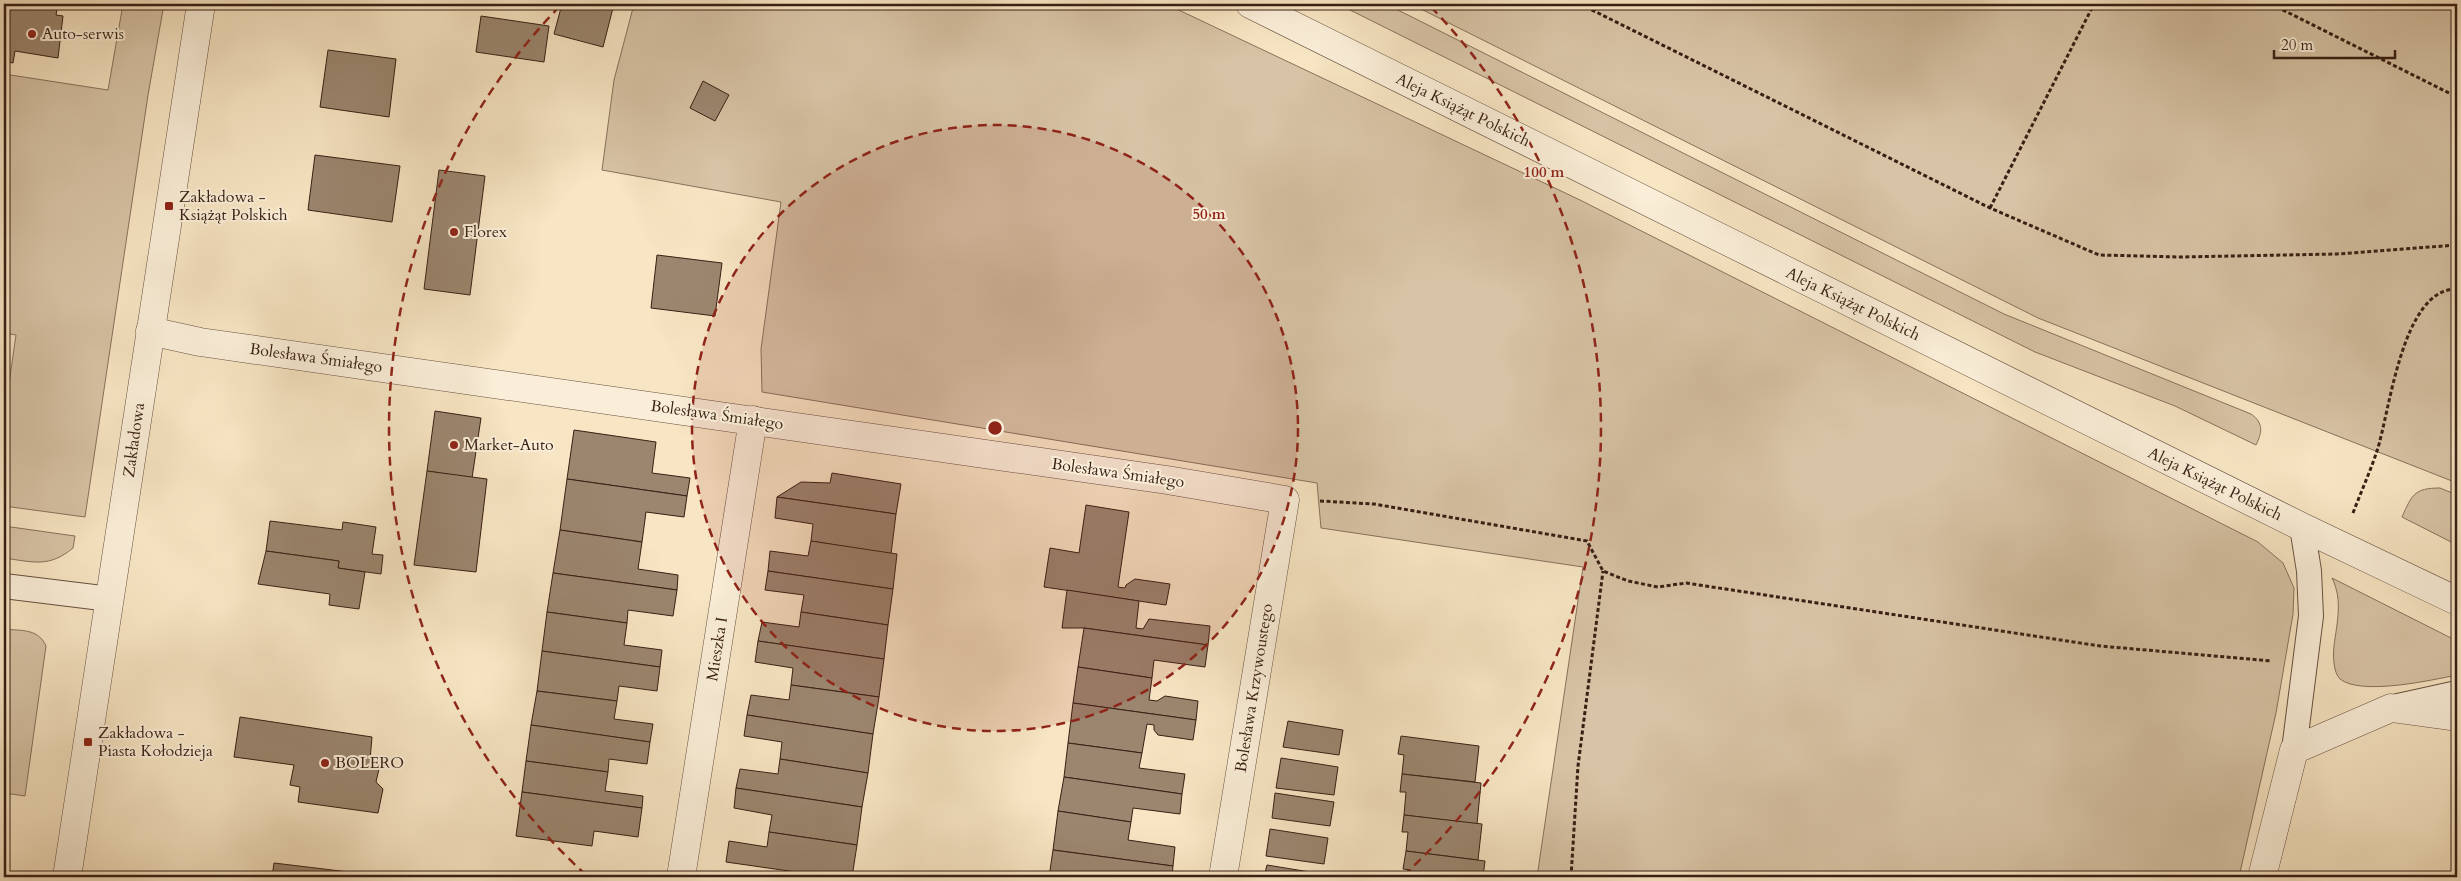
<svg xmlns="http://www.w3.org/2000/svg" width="2461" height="881" font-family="Cardo,serif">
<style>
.green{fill:#d7c3a5;stroke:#88715c}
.building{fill:#9b866f;stroke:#381f14}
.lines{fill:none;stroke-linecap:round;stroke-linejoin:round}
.service-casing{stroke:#685040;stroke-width:26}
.minor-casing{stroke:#685040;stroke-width:29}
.tertiary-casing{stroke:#685040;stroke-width:29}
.path{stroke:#381f14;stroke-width:3;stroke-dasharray:4 2.5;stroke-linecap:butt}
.service{stroke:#faeed8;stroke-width:24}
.minor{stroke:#faeed8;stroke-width:28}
.tertiary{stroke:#faeed8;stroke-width:28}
.ring{fill:none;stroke:#8f2418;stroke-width:2.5;stroke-dasharray:9 6}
.poi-dot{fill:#8f2418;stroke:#faeed8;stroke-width:2}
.labels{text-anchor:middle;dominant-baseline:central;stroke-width:4;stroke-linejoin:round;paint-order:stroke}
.poi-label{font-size:16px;fill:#381f14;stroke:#faeed8;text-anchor:start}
.street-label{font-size:16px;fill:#381f14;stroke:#faeed8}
.centre{fill:#8f2418;stroke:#faeed8;stroke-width:2.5}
.ring-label{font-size:15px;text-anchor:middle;font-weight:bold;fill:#8f2418;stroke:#faeed8;stroke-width:4;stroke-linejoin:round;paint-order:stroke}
</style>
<rect width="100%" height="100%" fill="#f7e5c3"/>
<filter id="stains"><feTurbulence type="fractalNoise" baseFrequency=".004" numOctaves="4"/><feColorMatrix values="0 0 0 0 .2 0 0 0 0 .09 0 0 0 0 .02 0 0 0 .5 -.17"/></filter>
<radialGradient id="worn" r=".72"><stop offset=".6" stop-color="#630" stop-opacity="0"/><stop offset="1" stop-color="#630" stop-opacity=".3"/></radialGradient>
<g class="green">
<polygon points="123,4 164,4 148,95 85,517 4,506 4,418 16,335 4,333 4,74 108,90"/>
<polygon points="634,4 1166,4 1580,200 2258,542 2283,563 2294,588 2293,614 2276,713 2239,877 1537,877 1583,567 1321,528 1317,483 762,392 761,349 781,202 602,170 614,80"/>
<path d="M1338,4H1386L2004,314L2251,414C2264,423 2262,433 2256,445L2175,406L2035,352Z"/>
<polygon points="1411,4 2457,4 2457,483 2038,318"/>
<path d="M2440,488L2457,495V545L2402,517C2412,495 2414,488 2440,488Z"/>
<path d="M4,526L75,536L73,548C49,568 33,562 4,558Z"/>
<path d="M2332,578L2457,641V675C2432,680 2361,696 2340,679C2333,672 2333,655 2334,646C2337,622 2343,600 2332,578Z"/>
<path d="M4,629C21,631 38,628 46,646L25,796L4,793Z"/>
</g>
<g class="building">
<polygon points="4,4 58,4 56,15 63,16 58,58 15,51 13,63 4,61"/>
<polygon points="562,4 614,4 603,47 554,34"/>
<polygon points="481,16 549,26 544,62 476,52"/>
<polygon points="328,50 396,59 389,117 320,107"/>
<polygon points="703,81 729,95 715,121 690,108"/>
<polygon points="315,155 400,166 392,222 308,210"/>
<polygon points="439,170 485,176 470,295 424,289"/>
<polygon points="657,255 722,263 715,316 651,308"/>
<polygon points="435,411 481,418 472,478 427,471"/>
<polygon points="574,430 656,442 652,473 690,478 687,496 567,479"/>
<polygon points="427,471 487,479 476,572 414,565"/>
<polygon points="832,473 901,484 896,514 777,497 801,482 830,483"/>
<polygon points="567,479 687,496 684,517 646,512 642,542 560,530"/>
<polygon points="777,497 896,514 891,554 811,541 813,524 775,518"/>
<polygon points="1086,505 1129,512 1118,587 1125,588 1126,585 1135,579 1170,584 1166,605 1044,587 1050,548 1079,553"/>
<polygon points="270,521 342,530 343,522 376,527 372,554 383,555 381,574 338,568 339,561 266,551"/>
<polygon points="560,530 642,542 638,569 678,575 677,590 553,573"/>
<polygon points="811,541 897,554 893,589 768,571 770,551 808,556"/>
<polygon points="266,551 339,561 338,568 365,572 359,609 329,605 330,594 258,584"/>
<polygon points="768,571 893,589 888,625 801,612 804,595 765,590"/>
<polygon points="553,573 677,590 673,616 628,610 627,623 547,612"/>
<polygon points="1067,590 1139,601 1136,628 1143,629 1149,619 1210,626 1208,645 1084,628 1062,628"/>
<polygon points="547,612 627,623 624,645 662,650 660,667 542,651"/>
<polygon points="801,612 888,625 884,659 758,641 762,622 799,627"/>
<polygon points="1084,628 1208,645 1205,667 1154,660 1152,678 1078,667"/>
<polygon points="758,641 884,659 879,697 791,685 793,668 755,662"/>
<polygon points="542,651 660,667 657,691 619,686 617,701 537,691"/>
<polygon points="1078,667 1152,678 1149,700 1157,701 1165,696 1198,701 1196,720 1073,703"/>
<polygon points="791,685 879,697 873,734 747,715 751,695 789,700"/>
<polygon points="537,691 617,701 614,719 653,724 650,742 531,725"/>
<polygon points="1073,703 1196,720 1193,740 1158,735 1154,730 1154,725 1147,724 1142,753 1068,743"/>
<polygon points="747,715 873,734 868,773 780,759 782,742 744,736"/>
<polygon points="240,717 372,737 370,760 379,769 376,782 383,789 378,813 298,802 300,787 290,785 294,765 234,757"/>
<polygon points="1288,721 1343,730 1339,755 1283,747"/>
<polygon points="531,725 650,742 647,764 609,759 608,772 526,761"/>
<polygon points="1401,736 1479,746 1475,782 1402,774 1404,755 1398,754"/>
<polygon points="1068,743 1142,753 1139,768 1185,774 1182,794 1064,777"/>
<polygon points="1281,758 1338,767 1334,795 1276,788"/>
<polygon points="780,759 868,773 862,807 736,788 740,769 778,774"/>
<polygon points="526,761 608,772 605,791 643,796 642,808 522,792"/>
<polygon points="1402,774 1481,783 1477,824 1404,815 1406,792 1400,792"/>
<polygon points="1064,777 1182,794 1180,814 1133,808 1131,822 1058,811"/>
<polygon points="736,788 862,807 857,845 769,832 772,815 734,808"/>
<polygon points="522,792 642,808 638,837 594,831 592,846 516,836"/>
<polygon points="1275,793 1334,802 1330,826 1272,818"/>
<polygon points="1058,811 1131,822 1128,840 1175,847 1173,866 1053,850"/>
<polygon points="1404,815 1482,824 1478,860 1406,851 1408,832 1402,832"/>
<polygon points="1270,829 1328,838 1324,864 1266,856"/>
<polygon points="769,832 857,845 852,877 831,877 726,862 729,841 767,847"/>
<polygon points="1053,850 1173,866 1172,877 1049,877"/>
<polygon points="1406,851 1485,861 1483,877 1410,877 1411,870 1403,869"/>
<polygon points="274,863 357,873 357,877 272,877"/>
<polygon points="1267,865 1322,874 1321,877 1264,877"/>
</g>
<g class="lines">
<g class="service-casing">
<g id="service">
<polyline points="4,586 110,599"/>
<polyline points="2398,706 2457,693"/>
<polyline points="2294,750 2311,616 2309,571 2302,527"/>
</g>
</g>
<g class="minor-casing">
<g id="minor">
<polyline points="150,331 200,342 1167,480 1285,500 1223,877"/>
<polyline points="681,877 753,420"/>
<polyline points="2262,877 2294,750 2391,708 2457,717"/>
</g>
</g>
<g class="tertiary-casing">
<g id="tertiary">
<polyline points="1250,4 2302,527 2457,601"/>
<polyline points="67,877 201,4"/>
</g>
</g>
<g class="path">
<polyline points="1580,4 1990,208 2099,255 2181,257 2337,254 2457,245"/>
<polyline points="2271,4 2457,97"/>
<polyline points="1990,208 2094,4"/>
<polyline points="1320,501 1374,504 1587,541 1603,571 1628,581 1658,587 1686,583 2100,646 2272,661"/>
<path d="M2353,513C2361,492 2370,472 2377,451C2390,411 2402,288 2457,289"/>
<polyline points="1571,877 1578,766 1603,571"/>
</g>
<use href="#service" class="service"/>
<use href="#minor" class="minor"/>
<use href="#tertiary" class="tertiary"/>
</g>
<circle cx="995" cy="428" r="303" fill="#8f2418" fill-opacity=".12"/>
<g class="ring">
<circle cx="995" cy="428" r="303"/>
<path d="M586 875A606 606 0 0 1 559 7M1431 7A606 606 0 0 1 1404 875"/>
</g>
<g class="poi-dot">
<circle cx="32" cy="34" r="5"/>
<rect x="164" y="201" width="10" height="10" rx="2.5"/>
<circle cx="454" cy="232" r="5"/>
<circle cx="454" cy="445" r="5"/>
<rect x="83" y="737" width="10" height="10" rx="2.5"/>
<circle cx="325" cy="763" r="5"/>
</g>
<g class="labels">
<g class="poi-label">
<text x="42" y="34">Auto-serwis</text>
<text x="179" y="197">Zakładowa -<tspan x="179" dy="18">Książąt Polskich</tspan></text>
<text x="464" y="232">Florex</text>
<text x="464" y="445">Market-Auto</text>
<text x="98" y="733">Zakładowa -<tspan x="98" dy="18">Piasta Kołodzieja</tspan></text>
<text x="335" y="763">BOLERO</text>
</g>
<g class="street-label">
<text transform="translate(1463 110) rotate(26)">Aleja Książąt Polskich</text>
<text transform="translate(1853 304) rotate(26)">Aleja Książąt Polskich</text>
<text transform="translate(316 358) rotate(8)">Bolesława Śmiałego</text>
<text transform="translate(717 415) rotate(8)">Bolesława Śmiałego</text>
<text transform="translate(134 440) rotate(-82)">Zakładowa</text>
<text transform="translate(1118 473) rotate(8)">Bolesława Śmiałego</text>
<text transform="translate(2215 484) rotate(26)">Aleja Książąt Polskich</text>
<text transform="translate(717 649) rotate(-81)">Mieszka I</text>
<text transform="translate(1254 688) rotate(-81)">Bolesława Krzywoustego</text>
</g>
</g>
<circle cx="995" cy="428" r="8" class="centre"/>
<g class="ring-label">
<text x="1544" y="177">100 m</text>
<text x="1209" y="219">50 m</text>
</g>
<rect width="2461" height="881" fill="none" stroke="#f7e5c3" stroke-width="20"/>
<rect x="5" y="5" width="2451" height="871" fill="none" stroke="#381f14" stroke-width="2.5"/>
<rect x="10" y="10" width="2441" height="861" fill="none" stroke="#381f14"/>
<path d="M2274 50v8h121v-8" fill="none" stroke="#381f14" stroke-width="2.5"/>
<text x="2281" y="50" font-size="15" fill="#381f14" stroke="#faeed8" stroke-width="4" paint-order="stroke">20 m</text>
<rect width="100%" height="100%" filter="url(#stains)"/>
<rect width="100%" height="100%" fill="url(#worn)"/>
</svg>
